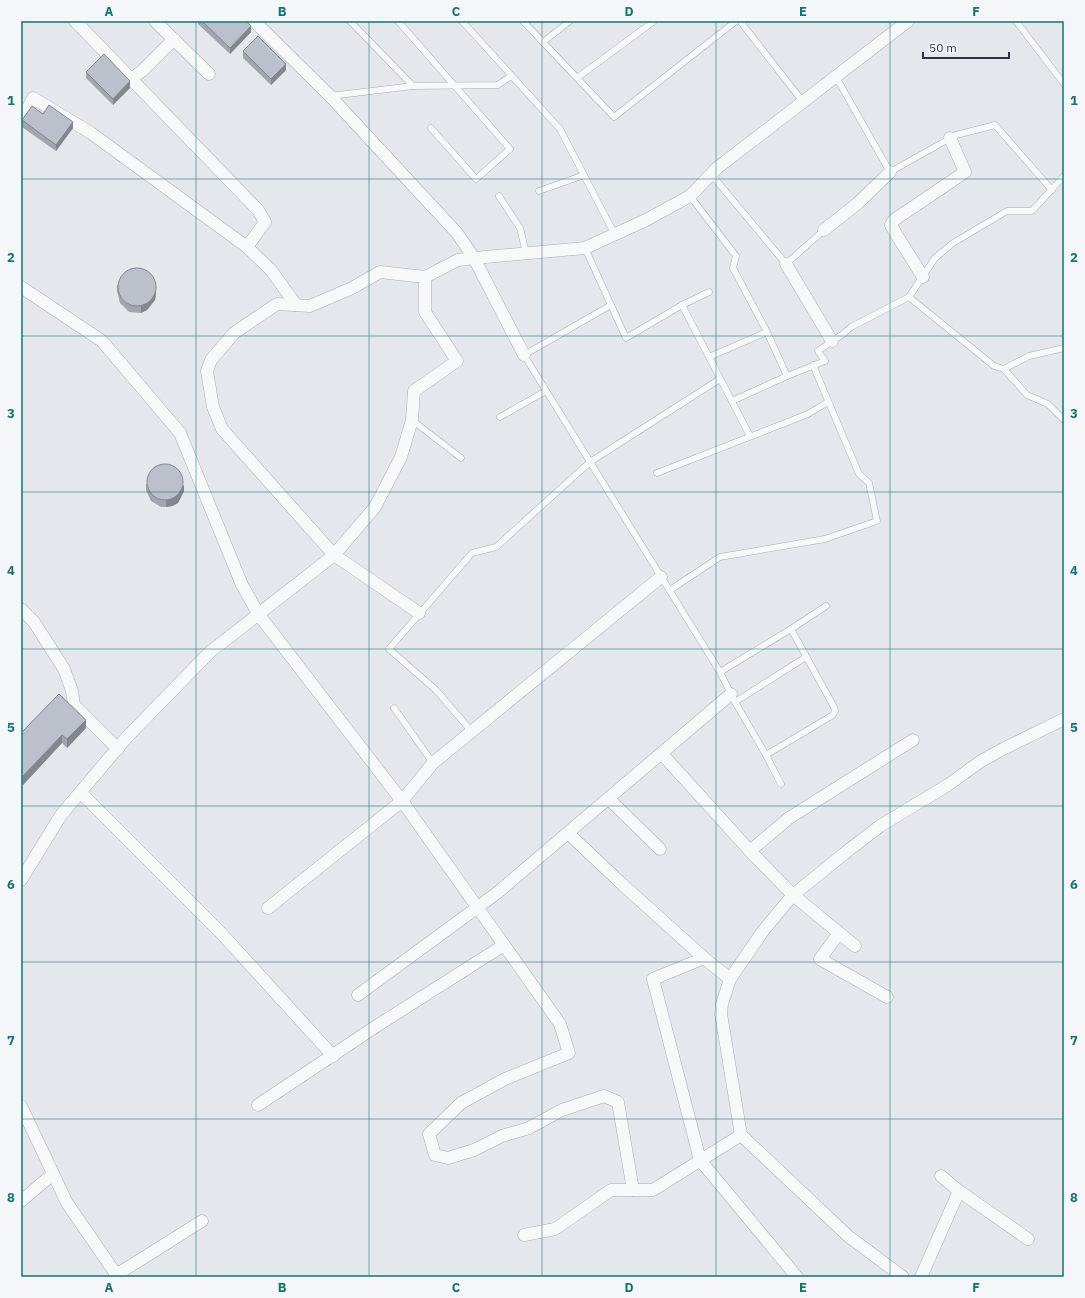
<svg xmlns="http://www.w3.org/2000/svg" width="1085" height="1298" font-family="'IBM Plex Sans',sans-serif">
<style>
.lines{fill:none;stroke-linecap:round;stroke-linejoin:round}
.service-casing{stroke:#a9aeb7;stroke-width:7}
.minor-casing{stroke:#a9aeb7;stroke-width:13}
.service{stroke:#f7f8fa;stroke-width:6}
.minor{stroke:#f7f8fa;stroke-width:12}
.wall{fill:#a1a5ae}
.shaded-wall{fill:#83868d}
.building{fill:#bbc0ca;stroke:#83868d}
.grid{fill:none;stroke:#0f766e;stroke-width:1;stroke-opacity:0.55}
.neatline{fill:none;stroke:#0f766e;stroke-width:1.5}
.grid-label{font-size:13px;text-anchor:middle;font-weight:bold;fill:#0f766e}
</style>
<rect width="100%" height="100%" fill="#e4e7ec"/>
<g class="lines">
<g class="service-casing">
<g id="service">
<polyline points="350,21 413,86"/>
<polyline points="398,21 510,149 476,179 431,128"/>
<polyline points="462,21 560,129 615,235"/>
<polyline points="523,21 614,117 736,21"/>
<polyline points="740,21 803,102"/>
<polyline points="1016,21 1064,84"/>
<polyline points="543,42 570,21"/>
<polyline points="836,77 890,172 956,135 995,125 1052,190"/>
<polyline points="577,78 654,21"/>
<polyline points="330,96 413,86 498,85 511,76"/>
<polyline points="711,174 786,264 824,230"/>
<polyline points="539,191 584,175"/>
<polyline points="499,196 520,228 526,253"/>
<polyline points="690,196 736,256 733,268 767,332 787,376"/>
<polyline points="585,248 626,338 682,305 709,292"/>
<polyline points="909,297 994,366 1004,369 1029,356 1064,348"/>
<polyline points="611,305 524,355 720,672 735,702 766,755 833,715 835,711 834,707 791,629 720,672"/>
<polyline points="682,305 750,436"/>
<polyline points="709,357 767,332"/>
<polyline points="1004,369 1027,395 1048,404 1064,420"/>
<polyline points="732,401 787,376 825,361 818,351 843,334 851,327 909,297 935,258 953,243 1007,211 1032,211 1064,176"/>
<polyline points="500,417 546,391"/>
<polyline points="412,420 461,458"/>
<polyline points="657,473 808,414 828,402"/>
<polyline points="670,590 720,557 825,539 877,521 869,483 859,474 813,365"/>
<polyline points="791,629 826,606"/>
<polyline points="735,702 806,657"/>
<polyline points="394,708 433,763"/>
<polyline points="472,732 436,690 389,649 472,553 496,547 590,462 720,379"/>
<polyline points="766,755 781,784"/>
</g>
</g>
<g class="minor-casing">
<g id="minor">
<polyline points="75,21 258,210 265,222 247,247"/>
<polyline points="155,21 209,74"/>
<polyline points="254,21 330,96 457,233 474,258 524,355"/>
<polyline points="131,79 142,71 174,39"/>
<polyline points="21,121 33,98 91,133 247,247 271,270 296,305"/>
<polyline points="824,230 858,203 890,172"/>
<polyline points="786,264 832,341"/>
<polyline points="923,277 896,234 891,225 894,220 965,172 950,138"/>
<polyline points="21,287 102,341 180,433 242,585 259,615 402,801 560,1024 569,1053 505,1079 461,1103 429,1134 435,1155 448,1158 474,1150 502,1136 529,1128 562,1110 604,1096 618,1102 633,1190"/>
<polyline points="21,609 34,622 64,669 72,691 74,705 118,749"/>
<polyline points="419,613 334,555 222,429 213,407 207,371 211,360 234,333 277,304 310,306 352,288 380,272 425,277 458,260 485,257 585,248 646,220 690,196 717,168 908,21"/>
<polyline points="662,754 750,851 793,895 855,946"/>
<polyline points="81,793 222,934 333,1056"/>
<polyline points="609,799 660,849"/>
<polyline points="568,833 622,884 704,958"/>
<polyline points="750,851 789,818 913,740"/>
<polyline points="21,880 61,815 127,737 210,652 334,555 375,507 401,457 412,420 414,391 457,361 425,312 425,277"/>
<polyline points="268,908 402,801 433,763 661,577"/>
<polyline points="839,933 820,959 887,997"/>
<polyline points="730,979 704,958 653,979 700,1160 797,1277"/>
<polyline points="358,995 497,893 731,694"/>
<polyline points="258,1105 375,1027 504,945"/>
<polyline points="21,1106 67,1203 118,1277"/>
<polyline points="741,1135 721,1014 722,1004 730,979 763,931 793,895 850,849 880,826 948,785 981,761 1005,748 1064,719"/>
<polyline points="941,1176 959,1191 1028,1239"/>
<polyline points="21,1201 53,1174"/>
<polyline points="524,1235 555,1229 611,1190 653,1190 741,1135 848,1236 903,1277"/>
<polyline points="116,1275 202,1221"/>
<polyline points="921,1277 959,1191"/>
</g>
</g>
<use href="#service" class="service"/>
<use href="#minor" class="minor"/>
</g>
<g class="wall">
<polygon points="198,21 246,21 251,32 230,54 198,24"/>
<polygon points="243,51 286,70 271,85 243,58"/>
<polygon points="86,72 130,88 113,105 86,78"/>
<polygon points="43,114 73,128 56,151 22,127 22,120"/>
<polygon points="117,285 156,294 155,300 147,310 141,313 129,312 120,303 117,291"/>
<polygon points="146,484 184,491 178,503 172,506 166,507 161,507 151,501 146,490"/>
<polygon points="86,728 67,748 62,743 23,785 21,783 21,733"/>
</g>
<g class="shaded-wall">
<polygon points="251,26 251,32 230,54 230,48"/>
<polygon points="286,64 286,70 271,85 271,79"/>
<polygon points="130,81 130,88 113,105 113,99"/>
<polygon points="73,122 73,128 56,151 56,145"/>
<polygon points="156,287 156,294 155,300 147,310 141,313 141,306"/>
<polygon points="184,485 184,491 178,503 172,506 166,507 166,501"/>
<polygon points="86,720 86,728 67,748 67,739"/>
<polygon points="62,735 62,743 23,785 23,776"/>
</g>
<g class="building">
<polygon points="202,21 246,21 251,26 230,48"/>
<polygon points="258,36 286,64 271,79 243,51"/>
<polygon points="104,54 130,81 113,99 86,72"/>
<polygon points="49,105 73,122 56,145 22,120 32,106 43,114"/>
<circle cx="137" cy="287" r="19"/>
<circle cx="165" cy="482" r="18"/>
<polygon points="59,694 86,720 67,739 62,735 23,776 21,775 21,733"/>
</g>
<path class="grid" d="M196,21V1277M369,21V1277M542,21V1277M716,21V1277M890,21V1277M21,179H1064M21,336H1064M21,492H1064M21,649H1064M21,806H1064M21,962H1064M21,1119H1064"/>
<rect width="1085" height="1298" fill="none" stroke="#f4f6f9" stroke-width="44"/>
<path d="M923 52v6h86v-6" fill="none" stroke="#2b3445" stroke-width="2"/>
<text x="929" y="52" font-size="12" fill="#2b3445" stroke="#f4f6f9" stroke-width="3" paint-order="stroke">50 m</text>
<rect x="22" y="22" width="1041" height="1254" class="neatline"/>
<g class="grid-label">
<text x="109" y="16">A</text>
<text x="282" y="16">B</text>
<text x="456" y="16">C</text>
<text x="629" y="16">D</text>
<text x="803" y="16">E</text>
<text x="976" y="16">F</text>
<text x="11" y="105">1</text>
<text x="1074" y="105">1</text>
<text x="11" y="262">2</text>
<text x="1074" y="262">2</text>
<text x="11" y="418">3</text>
<text x="1074" y="418">3</text>
<text x="11" y="575">4</text>
<text x="1074" y="575">4</text>
<text x="11" y="732">5</text>
<text x="1074" y="732">5</text>
<text x="11" y="889">6</text>
<text x="1074" y="889">6</text>
<text x="11" y="1045">7</text>
<text x="1074" y="1045">7</text>
<text x="11" y="1202">8</text>
<text x="1074" y="1202">8</text>
<text x="109" y="1292">A</text>
<text x="282" y="1292">B</text>
<text x="456" y="1292">C</text>
<text x="629" y="1292">D</text>
<text x="803" y="1292">E</text>
<text x="976" y="1292">F</text>
</g>
</svg>
